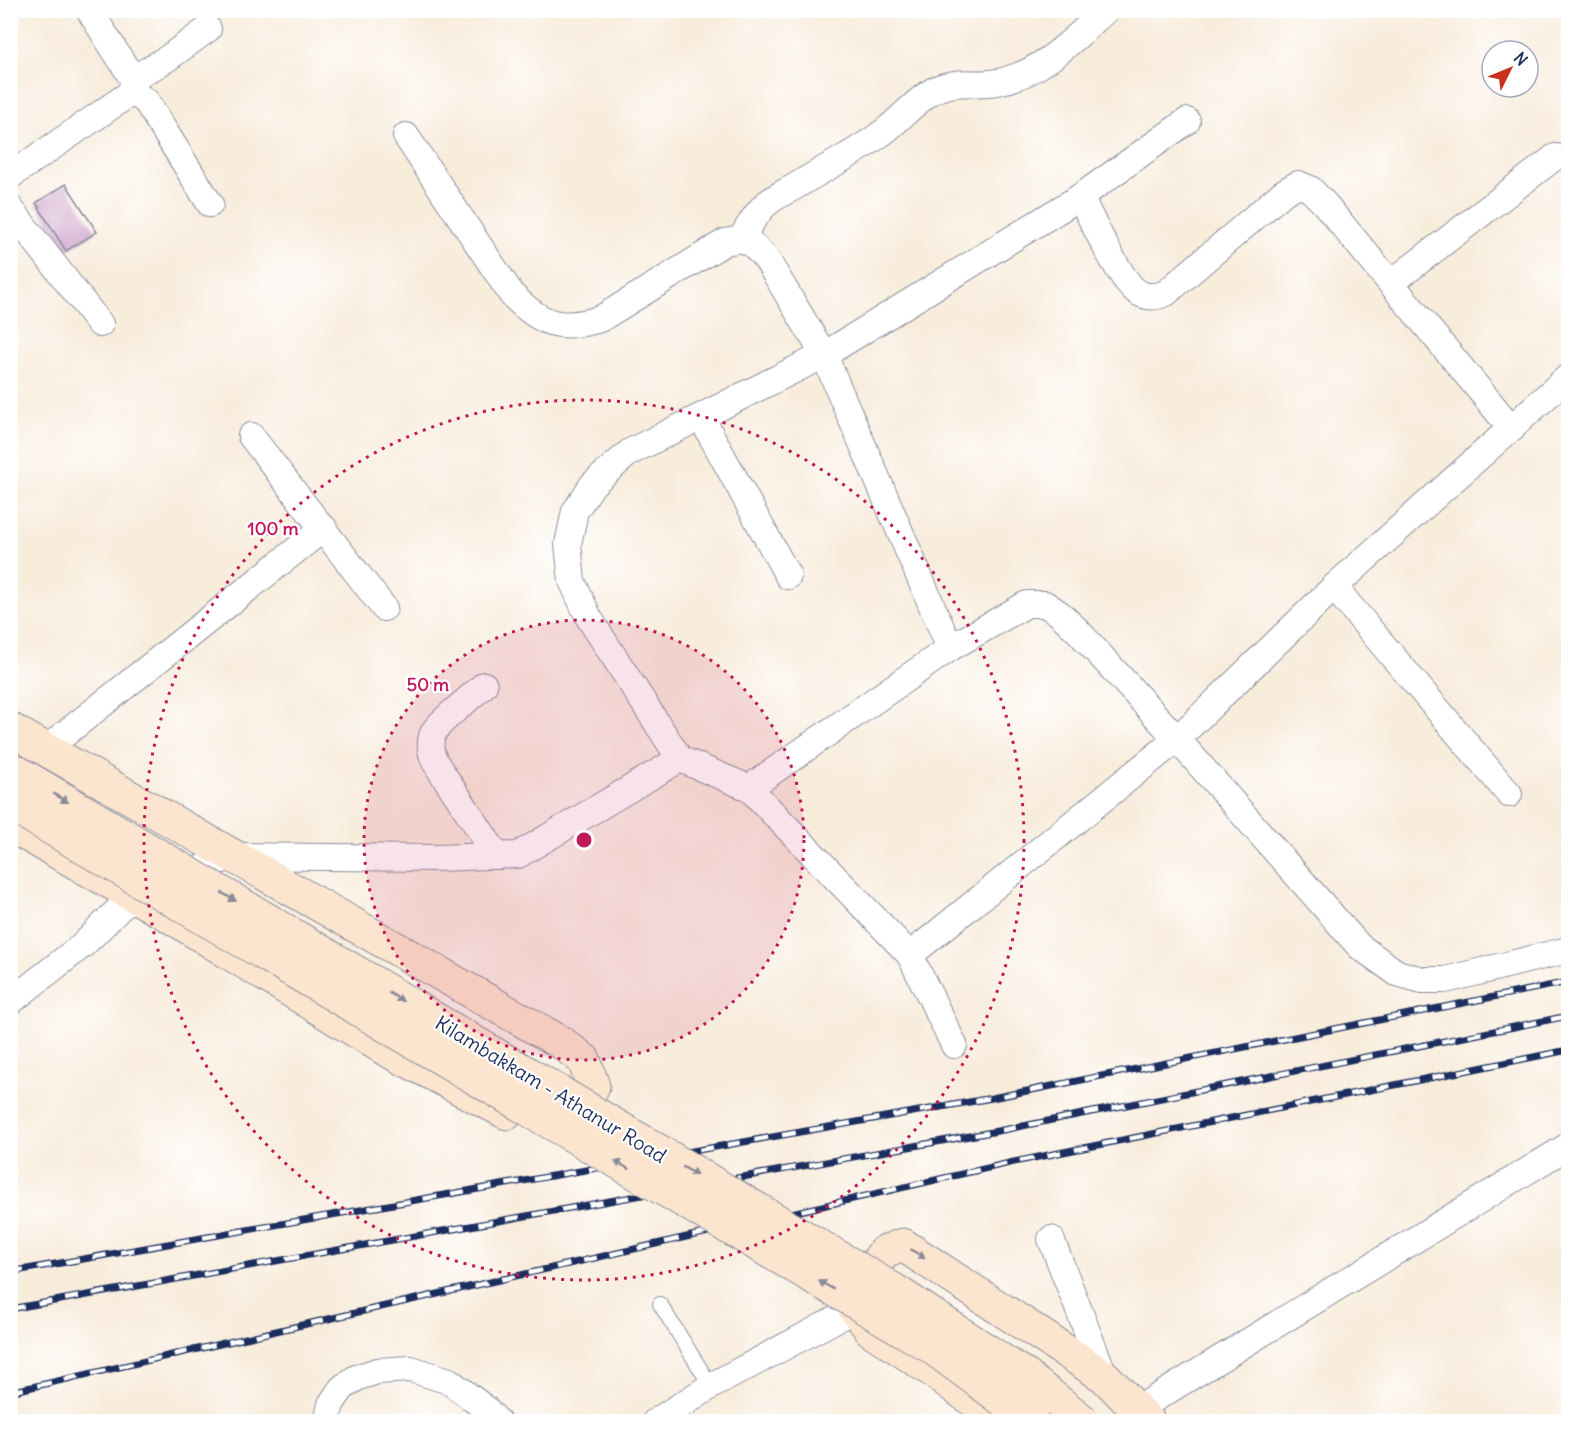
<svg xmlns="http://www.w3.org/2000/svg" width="1579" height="1432" font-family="Delius,sans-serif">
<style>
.building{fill:#ca9dc8}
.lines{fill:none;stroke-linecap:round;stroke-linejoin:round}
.lane-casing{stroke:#8a8e9c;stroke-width:16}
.street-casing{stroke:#8a8e9c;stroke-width:28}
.secondary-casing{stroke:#8a8e9c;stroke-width:35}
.lane{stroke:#fff;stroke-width:14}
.street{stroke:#fff;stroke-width:26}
.secondary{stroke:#fbe5cf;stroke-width:33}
.rail-casing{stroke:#1b2f5e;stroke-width:7}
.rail{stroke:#fff;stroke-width:4.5;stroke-dasharray:14;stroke-linecap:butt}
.secondary-bridge-casing{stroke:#8a8e9c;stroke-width:35;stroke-linecap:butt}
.secondary-bridge{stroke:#fbe5cf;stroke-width:33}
.oneway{fill:#8b8a96}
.ring{fill:none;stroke:#c2185b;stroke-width:3;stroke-dasharray:3 6}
.labels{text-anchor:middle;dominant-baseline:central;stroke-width:4.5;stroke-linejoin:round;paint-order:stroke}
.street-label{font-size:20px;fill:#1b2f5e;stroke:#fff}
.centre{fill:#c2185b;stroke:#fff;stroke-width:3}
.ring-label{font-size:18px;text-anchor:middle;font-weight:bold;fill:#c2185b;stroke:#fff;stroke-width:4.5;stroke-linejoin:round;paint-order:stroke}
</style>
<rect width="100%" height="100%" fill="#fff"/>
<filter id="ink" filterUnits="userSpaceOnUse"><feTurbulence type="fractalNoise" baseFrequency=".0167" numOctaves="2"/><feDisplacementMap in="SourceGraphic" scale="12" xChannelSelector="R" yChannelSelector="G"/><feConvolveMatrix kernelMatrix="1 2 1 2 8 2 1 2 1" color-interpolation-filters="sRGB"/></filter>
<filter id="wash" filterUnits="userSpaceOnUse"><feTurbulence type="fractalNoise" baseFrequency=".008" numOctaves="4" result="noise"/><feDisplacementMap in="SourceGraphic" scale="24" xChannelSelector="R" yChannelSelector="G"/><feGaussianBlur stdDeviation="1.35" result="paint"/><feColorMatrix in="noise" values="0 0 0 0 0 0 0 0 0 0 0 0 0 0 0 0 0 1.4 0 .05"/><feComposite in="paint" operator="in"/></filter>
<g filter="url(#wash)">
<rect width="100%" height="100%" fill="#f8ecdb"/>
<g id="blocks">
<polygon class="building" points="66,184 97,232 66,251 36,203"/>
</g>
</g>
<g filter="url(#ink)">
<use href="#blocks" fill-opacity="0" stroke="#8a8e9c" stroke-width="1.5"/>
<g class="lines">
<g class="lane-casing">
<polyline id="lane" points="660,1304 711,1386"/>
</g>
<g class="street-casing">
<g id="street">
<polyline points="89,10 133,79 132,92 146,101 210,204"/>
<polyline points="133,79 168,58 208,29"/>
<path d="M406,136L512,295C541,324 559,331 600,319L725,242L741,239L752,244L767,260L824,355L950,648"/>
<polyline points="10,176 132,92"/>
<path d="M1080,197C1091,217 1121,284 1139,293C1148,298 1157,297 1166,293L1284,192L1298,184L1310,189L1324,203L1512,429"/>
<polyline points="10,208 100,324"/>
<path d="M741,239C748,228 755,214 765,205C774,197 785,192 796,186C823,169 852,155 878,136C898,123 913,102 934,90C957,79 974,86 997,82C1040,75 1074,39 1106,10"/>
<polyline points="1391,283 1555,157"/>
<polyline points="701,417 788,576"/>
<polyline points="251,436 384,608"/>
<polyline points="1334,587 1509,794"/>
<path d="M484,685C473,696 442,719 435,730C428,741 430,751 435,762L497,856"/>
<polyline points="46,749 324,528"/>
<polyline points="680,759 589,618 572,581 568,544 575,511 593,484 630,452 824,355 1080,197 1187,121"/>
<polyline points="749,788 950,648 1027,604 1045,604 1060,614 1077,630 1177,739 1359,946 1397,973 1422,980 1445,980 1568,950"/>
<polyline points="910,955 1177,739 1334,587 1568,377"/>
<polyline points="10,1002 84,944 133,895 232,856 436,858 518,855 680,759 749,788 910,955 954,1045"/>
<polyline points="1051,1239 1105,1377"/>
<polyline points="1138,1409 1568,1146"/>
<polyline points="327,1422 331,1404 342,1388 356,1378 377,1371 411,1369 449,1381 486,1409 498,1422"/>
<polyline points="655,1422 711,1386 855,1309"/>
</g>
</g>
<g class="secondary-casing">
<g id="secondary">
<path d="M10,729L562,1043L584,1060L593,1086C585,1102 577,1115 558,1120"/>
<polyline points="10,825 173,918 387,1050 507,1113"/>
<polyline points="1002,1422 933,1371 871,1330 855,1309 873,1268 884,1252 903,1245 1105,1377 1149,1422"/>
</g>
</g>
<use href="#lane" class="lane"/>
<use href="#street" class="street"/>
<use href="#secondary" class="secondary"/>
<g class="rail-casing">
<g id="rail">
<polyline points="10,1272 992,1098 1568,982"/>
<polyline points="10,1309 1003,1130 1568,1016"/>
<polyline points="10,1392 1014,1162 1568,1050"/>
</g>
</g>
<use href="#rail" class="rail"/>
<g class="secondary-bridge-casing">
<g id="secondary-bridge">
<polyline points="10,768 894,1290 1026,1376 1084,1422"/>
<polyline points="10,804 930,1346 1033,1422"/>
</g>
</g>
<use href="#secondary-bridge" class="secondary-bridge"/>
</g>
<defs><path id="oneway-solid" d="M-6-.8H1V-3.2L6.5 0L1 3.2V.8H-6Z" transform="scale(1.5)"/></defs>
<g class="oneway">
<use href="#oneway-solid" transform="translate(61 798) rotate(31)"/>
<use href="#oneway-solid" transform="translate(229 897) rotate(31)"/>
<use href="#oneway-solid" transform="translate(396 997) rotate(31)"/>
<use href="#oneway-solid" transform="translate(622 1165) rotate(-150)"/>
<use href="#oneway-solid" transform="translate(690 1171) rotate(30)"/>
<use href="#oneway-solid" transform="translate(918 1254) rotate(33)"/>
<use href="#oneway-solid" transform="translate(826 1285) rotate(-150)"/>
</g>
</g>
<circle cx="584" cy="840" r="220" fill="#c2185b" fill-opacity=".12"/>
<g class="ring">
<circle cx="584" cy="840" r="220"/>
<circle cx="584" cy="840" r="440"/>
</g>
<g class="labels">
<g class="street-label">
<text transform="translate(551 1089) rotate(31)">Kilambakkam - Athanur Road</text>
</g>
</g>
<circle cx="584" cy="840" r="9" class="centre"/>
<g class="ring-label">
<text x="273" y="535">100 m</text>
<text x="428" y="691">50 m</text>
</g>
<rect width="1579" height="1432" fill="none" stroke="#fff" stroke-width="36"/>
<g transform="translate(1510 69) rotate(47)"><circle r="28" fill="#ffffff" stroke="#a4acbf" stroke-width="1.5"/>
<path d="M0-4.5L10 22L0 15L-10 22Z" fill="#c8321e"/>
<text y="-9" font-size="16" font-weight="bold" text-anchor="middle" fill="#1b2f5e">N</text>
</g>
</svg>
